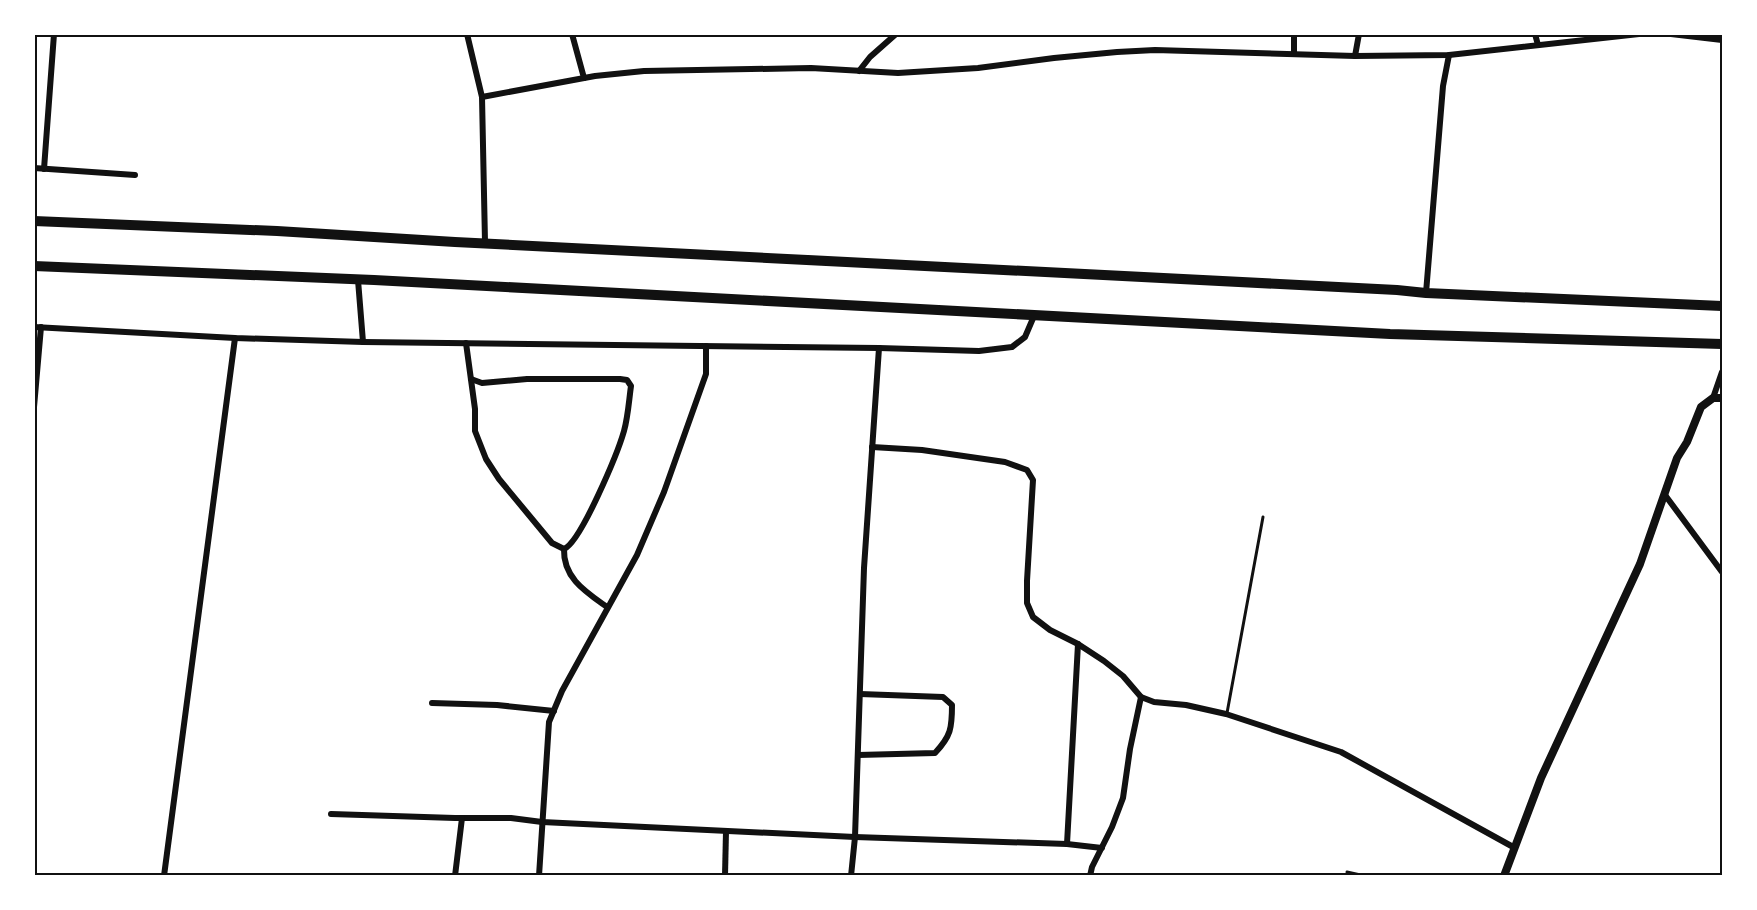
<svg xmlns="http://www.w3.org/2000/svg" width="1757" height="910" font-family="'Playfair Display',serif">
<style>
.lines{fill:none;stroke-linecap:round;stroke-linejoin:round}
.service{stroke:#111;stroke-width:3}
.minor{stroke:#111;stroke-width:6}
.tertiary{stroke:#111;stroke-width:8}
.trunk{stroke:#111;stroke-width:10}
.neatline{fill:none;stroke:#111;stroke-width:2}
</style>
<rect width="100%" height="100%" fill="#fff"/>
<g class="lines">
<g class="service">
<polyline points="1227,713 1263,517"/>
<polyline points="1347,872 1365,876"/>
</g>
<g class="minor">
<polyline points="467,34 482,97 485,242"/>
<polyline points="572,34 584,78"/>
<polyline points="1535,34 1538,45"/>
<polyline points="1671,34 1722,40"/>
<polyline points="1294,54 1294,34"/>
<polyline points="1355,56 1359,34"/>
<polyline points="859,71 870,57 896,34"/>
<polyline points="482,97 595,76 644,71 811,68 898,73 978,68 1054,58 1117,52 1155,50 1355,56 1449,55 1639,34"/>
<polyline points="34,168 135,175"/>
<polyline points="44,169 54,34"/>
<polyline points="358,280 363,342"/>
<polyline points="1426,293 1443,86 1449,55"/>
<polyline points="34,327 235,338 363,342 879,348 979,351 1012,347 1025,337 1034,316"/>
<polyline points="466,343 475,409 475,431 486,459 499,479 552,543 564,549"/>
<path d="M471,379L482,383L527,379H620L627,380L631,386C629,400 628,417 624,431C618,452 581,542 564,549"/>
<polyline points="1713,398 1722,372"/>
<polyline points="34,407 41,327"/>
<polyline points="872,447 922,450 1005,462 1027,470 1033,480 1027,581 1027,603 1033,617 1050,630 1078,644 1104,661 1123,676 1141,697 1154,702 1186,705 1226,714 1341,752 1515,848"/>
<polyline points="1665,495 1722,572"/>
<path d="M564,549C563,578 586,592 607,607"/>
<polyline points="432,703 497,705 554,711"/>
<path d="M858,755L935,753C951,736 952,728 952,705L943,697L860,694"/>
<polyline points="331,814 455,818 511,818 542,822 855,837 1067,844 1102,848"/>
<polyline points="1067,844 1078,644"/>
<polyline points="164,876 235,338"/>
<polyline points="455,876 462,818"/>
<polyline points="539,876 549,722 562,691 637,555 664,492 706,374 706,346"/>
<polyline points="725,876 726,831"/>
<polyline points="851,876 855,837 864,568 879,348"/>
<polyline points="1090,876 1092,867 1112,827 1123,798 1130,749 1141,697"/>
</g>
<polyline class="tertiary" points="1504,876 1541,778 1640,564 1677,458 1687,442 1701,407 1713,398 1722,398"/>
<g class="trunk">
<polyline points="34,221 277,231 455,242 1397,290 1426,293 1722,306"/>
<polyline points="34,266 374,280 1390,334 1722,344"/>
</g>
</g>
<rect width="1757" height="910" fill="none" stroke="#ffffff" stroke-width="72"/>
<rect x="36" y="36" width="1685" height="838" class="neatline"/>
</svg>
